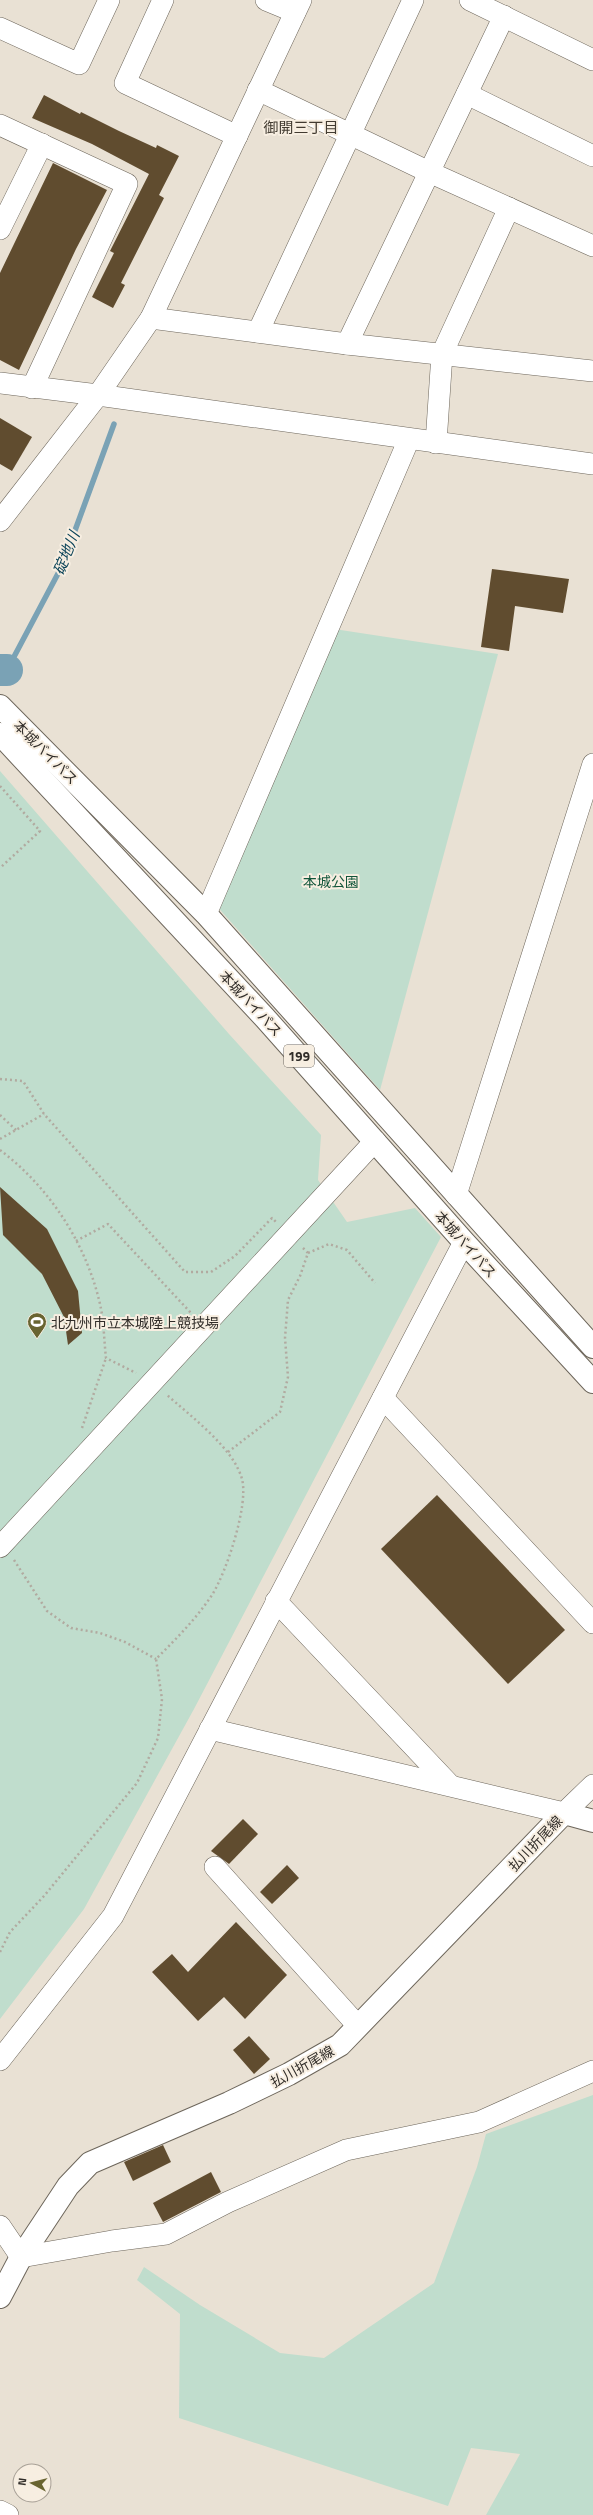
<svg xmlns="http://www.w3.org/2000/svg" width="593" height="2515" font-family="'Titillium Web','Noto Sans JP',sans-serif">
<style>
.green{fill:#c0ddcd}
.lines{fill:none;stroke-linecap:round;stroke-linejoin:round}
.stream{stroke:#7aa2b5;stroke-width:5.5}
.river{stroke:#7aa2b5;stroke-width:32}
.building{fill:#604c2f}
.minor-casing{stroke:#6d665b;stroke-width:22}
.major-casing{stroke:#6d665b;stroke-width:24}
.highway-casing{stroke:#6d665b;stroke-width:24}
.path{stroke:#b1aaa0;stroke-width:2.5;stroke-dasharray:2 3;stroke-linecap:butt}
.minor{stroke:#fff;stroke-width:21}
.major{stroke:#fff;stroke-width:22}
.highway{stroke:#fff;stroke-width:22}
.labels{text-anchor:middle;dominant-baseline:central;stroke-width:4;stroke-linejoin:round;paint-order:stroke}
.shield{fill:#f7eee1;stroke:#6c6760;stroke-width:1}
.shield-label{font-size:13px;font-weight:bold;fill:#312d29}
.street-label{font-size:14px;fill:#312d29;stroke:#f7eee1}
.park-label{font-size:14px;fill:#11553a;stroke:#f7eee1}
.poi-label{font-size:14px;fill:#312d29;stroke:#f7eee1;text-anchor:start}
.neighbourhood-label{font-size:15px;fill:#423b31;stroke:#f7eee1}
.water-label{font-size:15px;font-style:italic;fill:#0c4459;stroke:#f7eee1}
</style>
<rect width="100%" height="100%" fill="#e9e1d4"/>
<g class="green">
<polygon points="321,627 498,654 380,1090 214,903"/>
<polygon points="0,771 229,1034 321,1135 318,1180 347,1222 415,1208 441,1237 194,1709 84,1909 0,2019"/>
<polygon points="593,2095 593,2515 486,2515 520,2454 471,2448 448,2506 179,2418 180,2314 137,2280 144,2267 200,2305 280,2353 324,2358 434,2283 477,2167 486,2134"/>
</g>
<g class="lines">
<polyline class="stream" points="7,670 62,566 114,424"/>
<polyline class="river" points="0,670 7,670"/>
</g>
<g class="building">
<polygon points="44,95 80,114 81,112 119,131 156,148 157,145 179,156 159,195 164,198 121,283 125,285 113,308 92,297 114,253 110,251 149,174 92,144 32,118"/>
<polygon points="53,163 107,190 76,249 19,370 0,360 0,273"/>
<polygon points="0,418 32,437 12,471 0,464"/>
<polygon points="492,569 569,579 563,613 515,606 509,651 481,647"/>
<polygon points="0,1187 47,1229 78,1291 82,1333 68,1345 64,1317 42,1274 3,1235"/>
<polygon points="437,1495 565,1630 508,1684 381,1549"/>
<polygon points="243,1819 258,1834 229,1864 211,1851"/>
<polygon points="287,1865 299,1878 272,1904 260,1892"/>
<polygon points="236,1922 287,1975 245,2019 224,1997 198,2021 152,1972 172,1954 188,1972"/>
<polygon points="249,2036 270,2059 254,2074 233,2050"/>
<polygon points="163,2145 171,2162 133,2181 124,2162"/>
<polygon points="211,2172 221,2192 163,2222 153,2203"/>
</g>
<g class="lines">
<g class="minor-casing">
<g id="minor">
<polyline points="163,0 125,83 237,136"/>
<polyline points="266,0 295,12"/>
<polyline points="470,0 593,60"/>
<polyline points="0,28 79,64 109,0"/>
<polyline points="258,90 429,172 593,246"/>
<polyline points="467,94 593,156"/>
<polyline points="0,125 127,184 32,388"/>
<polyline points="0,229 42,144"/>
<polyline points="151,318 347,344 593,371"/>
<polyline points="258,332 413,0"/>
<polyline points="347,344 504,16"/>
<polyline points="0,383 98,395 151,318 301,0"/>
<polyline points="436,443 442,354 509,208"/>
<polyline points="0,521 98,395 593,464"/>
<polyline points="206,914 409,439"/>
<polyline points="456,1195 593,764"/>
<polyline points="383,1398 593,1623"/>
<polyline points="0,1547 375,1141"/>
<polyline points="276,1601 449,1784"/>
<polyline points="210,1729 564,1813 593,1785"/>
<polyline points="215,1867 358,2026"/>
<polyline points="0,2060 113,1916 464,1242"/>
<polyline points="0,2226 21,2257 112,2241 166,2234 228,2202 346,2150 479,2122 593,2071"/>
<polyline points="0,2511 8,2515"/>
</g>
</g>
<g class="major-casing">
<polyline id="major" points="0,2297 21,2257 68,2186 90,2163 229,2103 289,2074 340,2045 564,1813 593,1821"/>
</g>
<g class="highway-casing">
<g id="highway">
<polyline points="0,706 206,914 593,1347"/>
<polyline points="0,734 265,1018 464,1242 593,1382"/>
</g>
</g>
<g class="path">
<polyline points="0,786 40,831 0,868"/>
<polyline points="0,1079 23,1081 44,1114 185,1272 211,1272 235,1256 272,1218 276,1222"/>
<polyline points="0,1115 16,1130"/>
<polyline points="0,1139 44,1114"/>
<path d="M0,1150C49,1187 86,1243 100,1304C104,1321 104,1341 106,1358L136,1373"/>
<polyline points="76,1241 108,1224 191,1313"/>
<polyline points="308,1253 329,1244 347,1250 375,1283"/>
<polyline points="82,1428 106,1358"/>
<polyline points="228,1452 280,1412 288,1377 285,1338 288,1300 300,1276 308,1253 303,1248"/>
<polyline points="14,1560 47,1611 71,1628 100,1633 125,1642 156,1659"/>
<path d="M0,1952L10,1932L44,1896L137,1783L158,1738L162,1699L156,1659C176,1639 196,1619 212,1595C226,1573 249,1505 242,1479C233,1447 190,1416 166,1394"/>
</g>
<use href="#minor" class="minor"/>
<use href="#major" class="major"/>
<use href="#highway" class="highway"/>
</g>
<defs>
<g id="stadium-pin" transform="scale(1)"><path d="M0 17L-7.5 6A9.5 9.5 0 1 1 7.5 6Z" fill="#696431" stroke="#f7eee1"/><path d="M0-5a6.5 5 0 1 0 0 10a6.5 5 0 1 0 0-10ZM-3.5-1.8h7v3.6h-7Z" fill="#fff"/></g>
</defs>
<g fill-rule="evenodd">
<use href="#stadium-pin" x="37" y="1322"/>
</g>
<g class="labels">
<rect class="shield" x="284" y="1045" width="30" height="22" rx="3"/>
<g class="shield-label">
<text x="299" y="1056">199</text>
</g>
<g class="street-label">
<text transform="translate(46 752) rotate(45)">本城バイパス</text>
<text transform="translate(251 1003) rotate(47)">本城バイパス</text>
<text transform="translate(466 1244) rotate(48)">本城バイパス</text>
<text transform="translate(535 1843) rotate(-46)">払川折尾線</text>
<text transform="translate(302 2066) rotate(-29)">払川折尾線</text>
</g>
<g class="park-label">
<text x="331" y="881">本城公園</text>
</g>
<g class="poi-label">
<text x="51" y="1322">北九州市立本城陸上競技場</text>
</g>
<g class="neighbourhood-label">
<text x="301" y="127">御開三丁目</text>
</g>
<g class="water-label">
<text transform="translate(66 553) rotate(-68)">碇地川</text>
</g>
</g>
<g transform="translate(32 2483) rotate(277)"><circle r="19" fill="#f7eee1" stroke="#a8a197"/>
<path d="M0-3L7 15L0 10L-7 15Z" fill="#696431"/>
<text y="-6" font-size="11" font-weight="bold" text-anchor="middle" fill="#312d29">N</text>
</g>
</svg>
